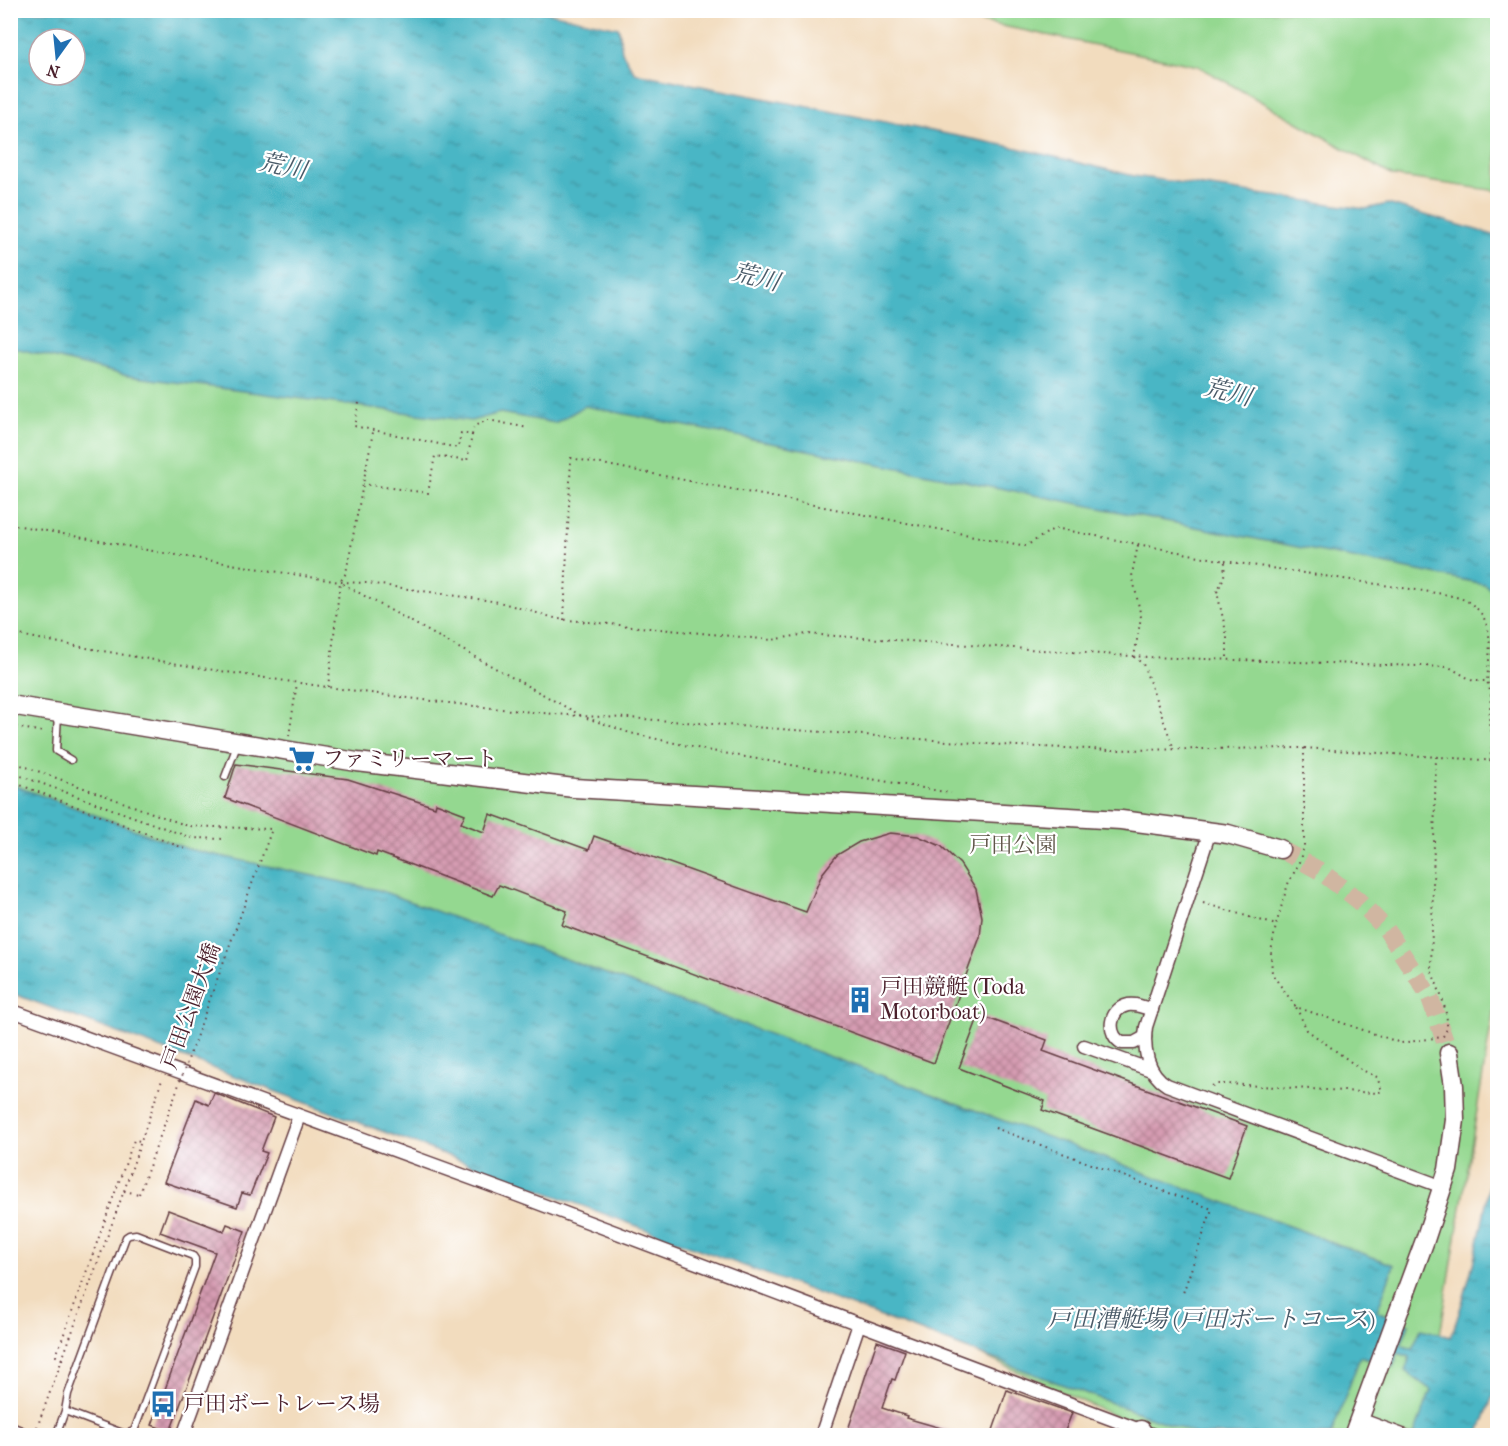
<svg xmlns="http://www.w3.org/2000/svg" width="1508" height="1446" font-family="'IM FELL French Canon','Noto Serif JP',serif">
<style>
.green{fill:#94d890;stroke:#6f7c5e;stroke-width:1.5}
.water{fill:url(#water-ripples);stroke:#4a6a78;stroke-width:1.5;fill-rule:evenodd}
.building{fill:url(#building-cross-hatch)}
.lines{fill:none;stroke-linecap:round;stroke-linejoin:round}
.secondary-tunnel{stroke:#d0b6a1;stroke-width:18;stroke-dasharray:18 9;stroke-linecap:butt}
.lane-casing{stroke:#633b41;stroke-width:9}
.street-casing{stroke:#633b41;stroke-width:15}
.secondary-casing{stroke:#633b41;stroke-width:21}
.path{stroke:#633b41;stroke-width:2;stroke-dasharray:1.5 4.5;stroke-linecap:butt}
.lane{stroke:#fff;stroke-width:6}
.street{stroke:#fff;stroke-width:12}
.secondary{stroke:#fff;stroke-width:18}
.path-bridge{stroke:#633b41;stroke-width:2;stroke-dasharray:1.5 4.5;stroke-linecap:butt}
.labels{text-anchor:middle;dominant-baseline:central;stroke-width:4.5;stroke-linejoin:round;paint-order:stroke}
.poi-label{font-size:22px;fill:#4a1f2b;stroke:#fff;text-anchor:start}
.park-label{font-size:22px;fill:#605649;stroke:#fff}
.street-label{font-size:22px;fill:#4a1f2b;stroke:#fff}
.water-label{font-size:24px;font-style:italic;fill:#4a5b69;stroke:#fff}
</style>
<defs>
<pattern id="water-ripples" width="26" height="14" patternUnits="userSpaceOnUse" patternTransform="scale(1.5)"><rect width="26" height="14" fill="#49b6c5"/><path d="M2 4q2-2 4 0t4 0M15 11q2-2 4 0t4 0" fill="none" stroke="#3f93a0"/></pattern>
<pattern id="building-cross-hatch" width="8" height="8" patternUnits="userSpaceOnUse" patternTransform="scale(1.5)"><rect width="8" height="8" fill="#d69cb2"/><path d="M0 0l8 8M0 8l8-8" fill="none" stroke="#b07f91"/></pattern>
</defs>
<rect width="100%" height="100%" fill="#fff"/>
<filter id="ink" filterUnits="userSpaceOnUse"><feTurbulence type="fractalNoise" baseFrequency=".0167" numOctaves="2"/><feDisplacementMap in="SourceGraphic" scale="12" xChannelSelector="R" yChannelSelector="G"/><feConvolveMatrix kernelMatrix="1 2 1 2 8 2 1 2 1" color-interpolation-filters="sRGB"/></filter>
<filter id="wash" filterUnits="userSpaceOnUse"><feTurbulence type="fractalNoise" baseFrequency=".008" numOctaves="4" result="noise"/><feDisplacementMap in="SourceGraphic" scale="24" xChannelSelector="R" yChannelSelector="G"/><feGaussianBlur stdDeviation="1.35" result="paint"/><feColorMatrix in="noise" values="0 0 0 0 0 0 0 0 0 0 0 0 0 0 0 0 0 1.4 0 .05"/><feComposite in="paint" operator="in"/></filter>
<g filter="url(#wash)">
<rect width="100%" height="100%" fill="#f2dcbe"/>
<g class="green">
<polygon points="929,11 1497,11 1497,191 1393,176 1198,66"/>
<polygon points="11,113 1497,463 1497,989 1431,1389 1441,1435 1156,1435 979,1354 11,986"/>
</g>
<g class="water">
<path d="M10,11H541L619,28L622,52L635,73L1013,147L1134,176L1365,209L1388,204L1497,236V595L1484,584L585,406L555,423L500,413L471,421L128,376L11,347ZM39,39H75V75H39Z"/>
<path d="M10,784L188,849L379,890L1394,1265L1377,1311L1409,1324L1401,1345L1412,1349L1421,1329L1451,1337C1477,1263 1492,1188 1497,1110V1385L1478,1435H1414L1431,1390L1405,1371L1410,1357L1398,1353L1393,1367L1360,1357L1331,1435H1198L11,993Z"/>
</g>
<g id="blocks">
<g class="building">
<polygon points="236,764 348,779 435,807 436,803 465,814 461,823 484,832 490,814 589,850 594,836 806,912 822,874 837,855 859,842 890,833 918,836 941,846 960,864 976,889 982,917 980,937 934,1063 562,925 567,911 499,885 493,896 377,852 376,856 225,798"/>
<polygon points="979,1015 1047,1040 1043,1051 1247,1126 1228,1178 1042,1110 1045,1101 959,1068"/>
<polygon points="214,1093 274,1117 261,1151 267,1153 250,1195 242,1193 237,1207 164,1182 196,1099 209,1105"/>
<polygon points="168,1210 224,1231 227,1224 245,1231 170,1432 152,1425 215,1252 160,1232"/>
<polygon points="877,1341 905,1351 895,1380 892,1379 882,1408 907,1416 906,1418 955,1432 955,1436 846,1436"/>
<polygon points="1007,1390 1072,1413 1063,1436 1045,1436 1034,1431 1032,1436 991,1436"/>
</g>
</g>
</g>
<g filter="url(#ink)">
<use href="#blocks" fill-opacity="0" stroke="#633b41" stroke-width="1.5"/>
<g class="lines">
<polyline class="secondary-tunnel" points="1280,849 1320,871 1358,900 1386,929 1429,995 1449,1053"/>
<g class="lane-casing">
<g id="lane">
<polyline points="58,714 56,751 71,760"/>
<polyline points="225,777 238,743"/>
<polyline points="56,1436 65,1411 68,1394 126,1237 129,1235 136,1234 193,1256 195,1259 195,1267 134,1431 125,1434 65,1411"/>
</g>
</g>
<g class="street-casing">
<g id="street">
<path d="M1210,831L1146,1027C1143,1049 1147,1073 1167,1085L1443,1187"/>
<polyline points="10,1010 506,1191 1156,1436"/>
<path d="M1145,1037L1134,1043H1122C1106,1034 1109,1009 1128,1005C1136,1004 1144,1007 1152,1010"/>
<polyline points="1084,1046 1151,1070"/>
<polyline points="1359,1419 1405,1436"/>
<polyline points="183,1436 299,1116"/>
<polyline points="821,1436 859,1324"/>
</g>
</g>
<g class="secondary-casing">
<g id="secondary">
<polyline points="10,705 357,762 574,788 1121,820 1228,834 1280,849"/>
<polyline points="10,1432 20,1436"/>
<polyline points="1139,1436 1141,1430"/>
<polyline points="1353,1436 1425,1240 1448,1170 1455,1120 1454,1086 1449,1053"/>
</g>
</g>
<g class="path">
<polyline points="359,403 354,426 458,448 461,433 472,435 467,461 435,456 428,493 363,484"/>
<polyline points="472,435 474,426 488,420 528,428"/>
<polyline points="10,524 158,552 340,582 367,583 499,602 558,619 772,640 806,634 1146,657 1449,667 1473,681 1487,681 1491,694 1489,724 1493,736 1490,761"/>
<polyline points="1138,545 1132,574 1141,617 1134,657 1143,664 1174,749"/>
<path d="M1225,561L1443,594C1452,596 1463,598 1470,603C1497,621 1489,654 1487,681"/>
<polyline points="343,584 582,716"/>
<polyline points="564,620 571,458 1026,546 1055,528 1225,561 1224,577 1217,592 1227,636 1227,659"/>
<path d="M10,633C137,659 265,679 393,696C472,706 550,716 629,718L1016,746L1111,750L1304,748L1498,761"/>
<polyline points="328,687 340,582 346,573 373,432"/>
<polyline points="587,718 630,733 706,750 951,793"/>
<polyline points="10,726 43,732"/>
<polyline points="289,736 297,683"/>
<path d="M1304,748V847L1298,865L1288,884L1276,925L1271,952L1272,974L1296,1007L1401,1043L1442,1037C1456,1026 1437,985 1431,970L1436,757"/>
<polyline points="10,761 188,826 272,829"/>
<polyline points="10,772 192,838 226,839"/>
<polyline points="10,781 186,849"/>
<polyline points="1203,903 1276,925"/>
<polyline points="1212,1086 1216,1084 1227,1084 1377,1093 1382,1091 1377,1077 1362,1070 1307,1030 1296,1007"/>
<polyline points="995,1128 1212,1209 1183,1293"/>
<polyline points="124,1191 139,1194"/>
<polyline points="62,1359 56,1356 134,1140 141,1141"/>
<polyline points="35,1433 124,1191 162,1080"/>
</g>
<use href="#lane" class="lane"/>
<use href="#street" class="street"/>
<use href="#secondary" class="secondary"/>
<polyline class="path-bridge" points="139,1194 272,829"/>
</g>
</g>
<defs>
<g id="supermarket-bare" transform="scale(2.07)"><path d="M-6-5.5h2.5l.6 2H6L4.5 2H-2.5L-4.4-4H-6ZM-1.5 3.2a1.3 1.3 0 1 0 .1 0ZM3 3.2a1.3 1.3 0 1 0 .1 0Z" fill="#1f6fb2" stroke="#fff" stroke-width="2.5" paint-order="stroke"/></g>
<g id="building-bare" transform="scale(2.07)"><path d="M-4-6H4V6H1V3H-1V6H-4ZM-2.5-4.3h1.7v1.8h-1.7ZM.8-4.3h1.7v1.8H.8ZM-2.5-1h1.7V.8h-1.7ZM.8-1h1.7V.8H.8Z" fill="#1f6fb2" stroke="#fff" stroke-width="2.5" paint-order="stroke"/></g>
<g id="bus-bare" transform="scale(2.07)"><path d="M-5-6H5V4H4V6H2V4H-2V6H-4V4H-5ZM-3.5-4V0h7V-4ZM-3.5 1.2v1.5H-2V1.2ZM2 1.2v1.5H3.5V1.2Z" fill="#1f6fb2" stroke="#fff" stroke-width="2.5" paint-order="stroke"/></g>
</defs>
<g fill-rule="evenodd">
<use href="#supermarket-bare" x="302" y="759"/>
<use href="#building-bare" x="860" y="1000"/>
<use href="#bus-bare" x="163" y="1404"/>
</g>
<g class="labels">
<g class="poi-label">
<text x="322" y="759">ファミリーマート</text>
<text x="880" y="987">戸田競艇 (Toda<tspan x="880" dy="25">Motorboat)</tspan></text>
<text x="183" y="1404">戸田ボートレース場</text>
</g>
<g class="park-label">
<text x="1013" y="845">戸田公園</text>
</g>
<g class="street-label">
<text transform="translate(191 1006) rotate(-70)">戸田公園大橋</text>
</g>
<g class="water-label">
<text transform="translate(283 166) rotate(12)">荒川</text>
<text transform="translate(756 277) rotate(14)">荒川</text>
<text transform="translate(1228 392) rotate(14)">荒川</text>
<text x="1211" y="1319">戸田漕艇場 (戸田ボートコース)</text>
</g>
</g>
<rect width="1508" height="1446" fill="none" stroke="#fff" stroke-width="36"/>
<g transform="translate(57 57) rotate(195)"><circle r="28" fill="#ffffff" stroke="#b7a5aa" stroke-width="1.5"/>
<path d="M0-4.5L10 22L0 15L-10 22Z" fill="#1f6fb2"/>
<text y="-9" font-size="16" font-weight="bold" text-anchor="middle" fill="#4a1f2b">N</text>
</g>
</svg>
